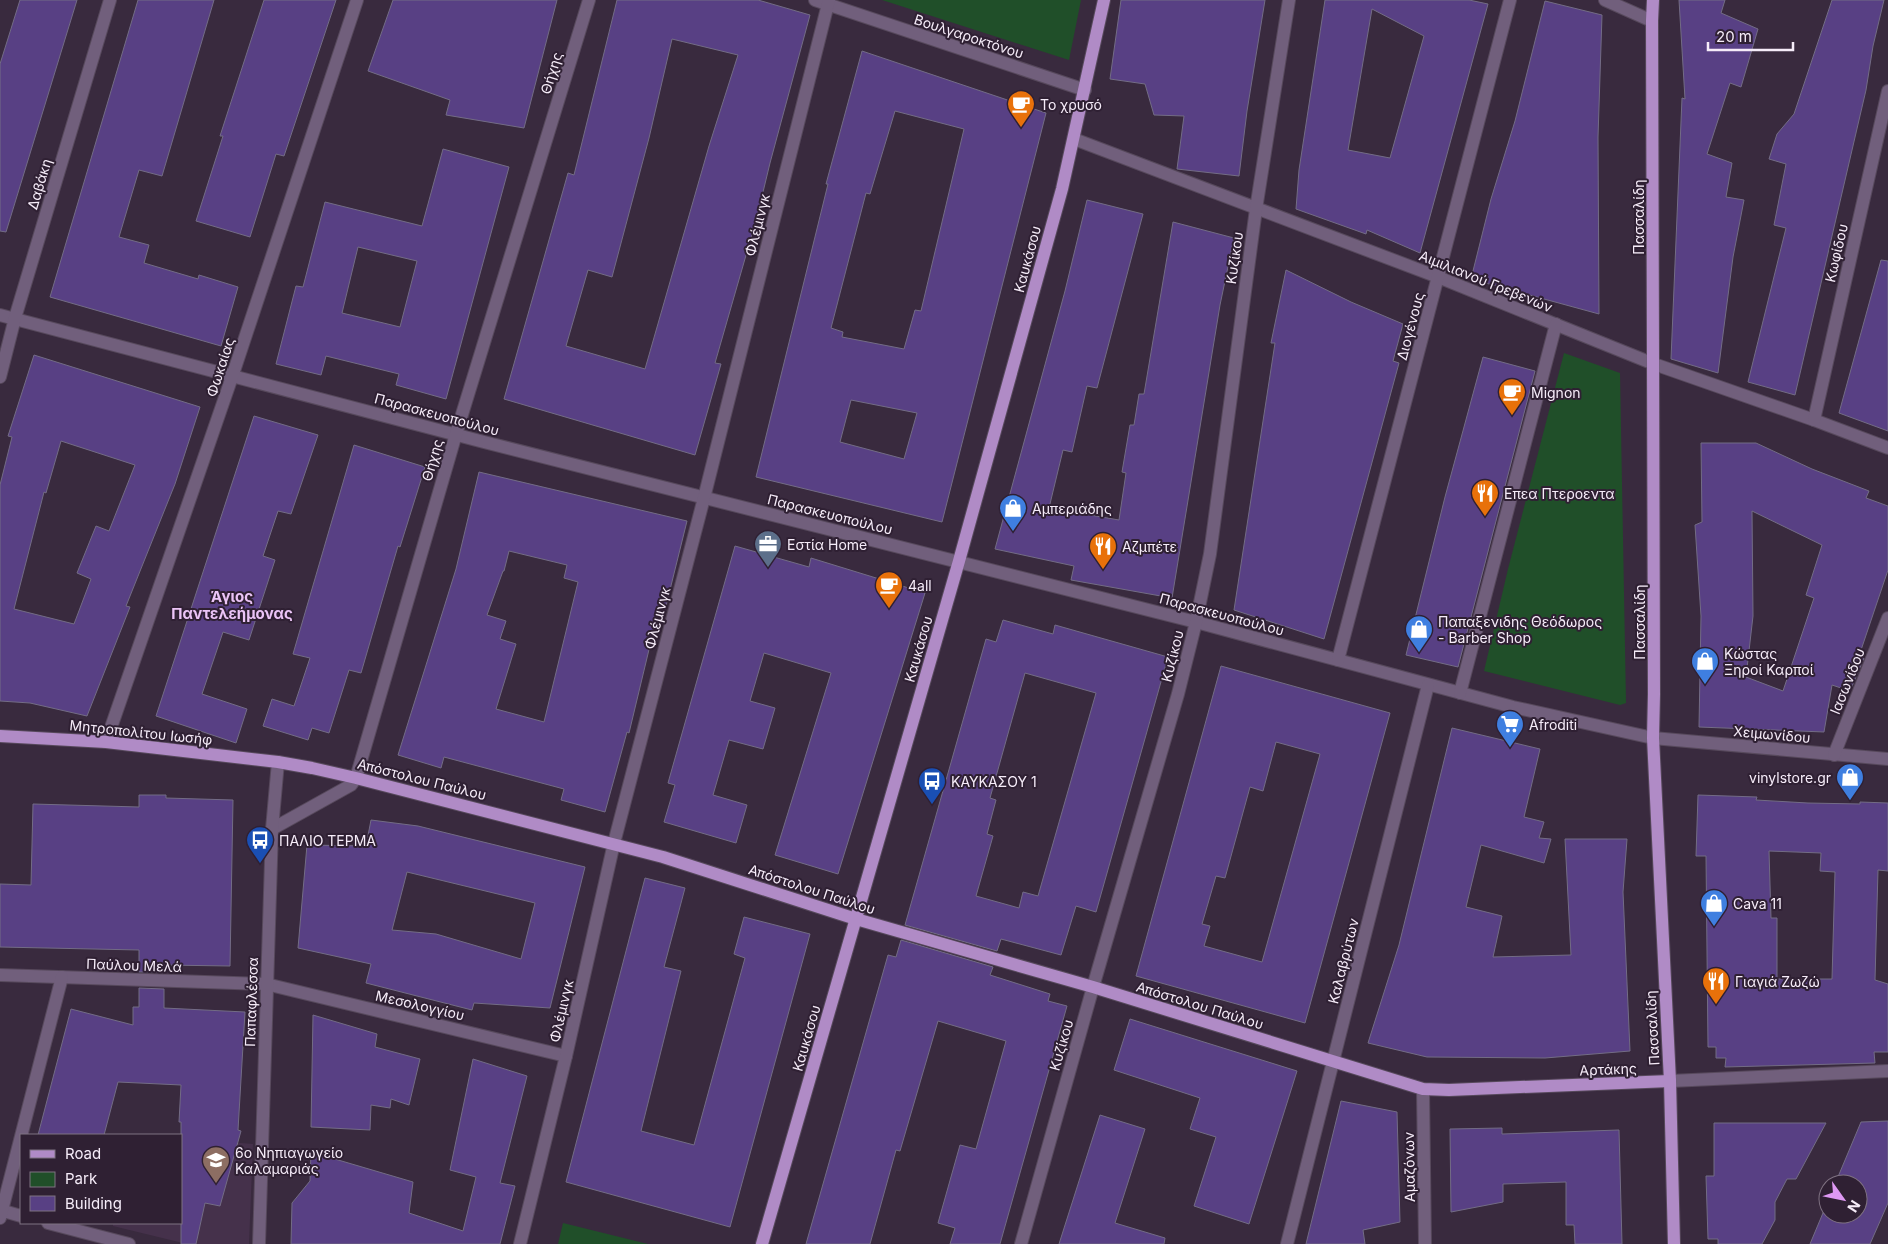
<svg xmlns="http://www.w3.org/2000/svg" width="1888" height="1244" font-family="Inter,sans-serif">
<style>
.built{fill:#45314b}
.green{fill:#204f29}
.building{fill:#584084;stroke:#736c85;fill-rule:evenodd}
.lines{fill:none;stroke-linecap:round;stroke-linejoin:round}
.minor-casing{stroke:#57495c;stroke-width:14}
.major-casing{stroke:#57495c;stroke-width:14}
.minor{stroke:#715f7c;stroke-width:12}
.major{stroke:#b08bc6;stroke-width:12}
.labels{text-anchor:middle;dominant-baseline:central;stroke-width:4;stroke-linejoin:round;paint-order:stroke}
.street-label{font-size:14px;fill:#f6ecf9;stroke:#2f2033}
.poi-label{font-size:14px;fill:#f6ecf9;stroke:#2f2033;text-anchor:start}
.neighbourhood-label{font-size:15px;font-weight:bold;fill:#ebc4f7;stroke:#2f2033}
</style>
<rect width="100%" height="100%" fill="#392a3e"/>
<polygon class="built" points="181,1138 253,1144 249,1244 187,1244 113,1226 113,1223 181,1223"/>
<g class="green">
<polygon points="882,0 1081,0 1069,60"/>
<polygon points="1564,353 1620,373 1626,703 1620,705 1484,671 1508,569"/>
<polygon points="563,1223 648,1244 558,1244"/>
</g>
<g class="building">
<polygon points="20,0 77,0 6,232 0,231 0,64"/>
<polygon points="138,0 214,0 162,176 139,170 119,237 149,245 144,263 198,279 199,275 238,287 221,346 50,297"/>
<polygon points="264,0 336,0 284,156 276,154 250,237 196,221 223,136 220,136"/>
<polygon points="393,0 557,0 524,128 446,115 450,100 368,71"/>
<path d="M617,0H758L810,15L770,163L757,217L715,363L721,364L695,455L504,399L568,173L574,175ZM672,39L738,55L709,146L645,369L566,346L588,270L612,277L649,138Z"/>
<polygon points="1121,0 1265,0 1247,111 1239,176 1177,169 1184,116 1154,115 1145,84 1110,79"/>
<path d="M1325,0H1469L1488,4L1420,253L1367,230L1366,234L1296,209L1299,170ZM1372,9L1424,36L1390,158L1348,150Z"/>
<polygon points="1679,0 1725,0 1721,13 1758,29 1741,87 1730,83 1707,154 1732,163 1726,197 1744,200 1733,257 1718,373 1671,359 1682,98 1685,99"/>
<polygon points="1832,0 1884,0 1873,46 1866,90 1795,395 1748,382 1786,228 1774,225 1786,164 1769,159 1777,134 1794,114"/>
<polygon points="1545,1 1602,15 1598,137 1599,314 1471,279 1491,199 1515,121"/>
<path d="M862,51L1046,113L942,522L756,477L828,184H826ZM895,111L964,129L921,311L915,310L904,349L842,337L843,332L831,328L866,193L870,194ZM851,400L917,413L904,459L840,442Z"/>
<path d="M443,149L509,167L446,399L396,385L399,374L326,356L321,375L276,364L296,286L303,287L325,202L422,226ZM358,247L417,261L400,327L342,313Z"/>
<polygon points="1087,200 1143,214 1097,388 1087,386 1072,452 1063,450 1049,508 1119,520 1126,473 1122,472 1130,425 1134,425 1139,394 1144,394 1173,222 1234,238 1220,305 1172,598 1071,580 1074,566 995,549 1065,291"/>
<polygon points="1881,260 1888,261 1888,431 1839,413"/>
<polygon points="1286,270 1351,302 1403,324 1393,361 1399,363 1324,639 1234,610 1275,343 1271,343"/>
<path d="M34,355L200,407L175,484L126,606L130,607L87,716L30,703L0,701V485L12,437L8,436ZM61,441L135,465L109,531L96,526L77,573L91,579L74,624L14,609L44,492L46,493Z"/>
<polygon points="1483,357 1535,371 1458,667 1406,655 1445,497"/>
<polygon points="254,416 318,435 291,514 278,511 263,556 275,560 249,640 223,632 202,694 247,709 236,743 156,716"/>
<path d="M1701,443H1756L1812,469L1869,491L1866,498L1888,506V570L1859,656L1864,658L1850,691L1832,685L1824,732L1699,727L1701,616L1695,525L1702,522ZM1752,511L1822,545L1806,595L1814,598L1783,691L1746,677L1753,616Z"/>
<polygon points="354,445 425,467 400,547 398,546 361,673 349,670 329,733 312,728 308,740 263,726 272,699 294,706 310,658 293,654"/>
<path d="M479,472L687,521L664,614L658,612L629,733L627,732L605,812L561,800L564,789L444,757L441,768L398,755L456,569ZM509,551L567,565L564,578L578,582L544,722L496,709L516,644L500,639L506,621L487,615L503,571H504Z"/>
<polygon points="735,546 809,567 811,558 925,593 838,874 775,855 831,673 764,653 750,701 775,708 763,749 729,740 713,795 747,805 736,843 664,822 675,785 668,783"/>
<path d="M1003,620L1053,634L1055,625L1168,657L1096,912L1076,906L1061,955L1001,939L997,951L905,925L986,639L996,642ZM1025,673L1096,693L1038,896L1023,892L1019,908L976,896L993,836L987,834L996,800L990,798Z"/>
<path d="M1221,666L1390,713L1305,1023L1136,976ZM1276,742L1320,754L1262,962L1204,946L1210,926L1202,924L1216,876L1225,878L1250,787L1263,791Z"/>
<polygon points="1452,728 1540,749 1524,817 1544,822 1539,838 1551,839 1544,863 1481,845 1466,907 1502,916 1493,957 1571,955 1565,839 1627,839 1623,892 1630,1051 1545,1058 1427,1057 1368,1043 1399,945"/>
<polygon points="139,795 166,795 166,798 233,800 230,966 164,965 164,972 139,972 139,950 0,947 0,884 31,885 33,804 139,807"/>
<path d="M1698,795L1757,797L1756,800L1808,803L1860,804V802L1888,803V871L1878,870L1875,980L1888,984V1052H1874L1875,1063L1725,1067L1726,1058H1716V1047H1708L1706,856H1696ZM1769,851L1821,853L1820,871L1835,872L1832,979H1777V918H1771Z"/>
<path d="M371,820L418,826L585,867L550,1008L474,1003L472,1010L366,983L371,964L298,948L307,845L366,846ZM407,872L535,903L521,959L436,934L392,930Z"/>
<polygon points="645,878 685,888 664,967 681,971 641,1131 694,1145 745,958 734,954 744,917 810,934 730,1227 566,1182"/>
<polygon points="901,940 993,967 990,975 1050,994 1048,1001 1067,1006 1000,1244 950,1244 955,1228 938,1223 960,1145 976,1149 1006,1041 938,1021 900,1151 896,1150 870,1244 806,1244 888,955 896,957"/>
<polygon points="139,988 164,989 164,1008 245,1012 238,1130 241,1131 220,1206 205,1203 196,1244 181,1244 181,1122 179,1122 181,1085 118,1082 104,1135 38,1135 71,1009 133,1025 133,1007 139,1007"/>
<polygon points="313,1015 377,1034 375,1047 420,1059 409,1105 391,1099 390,1108 371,1105 370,1130 311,1127"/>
<polygon points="1130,1019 1297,1071 1249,1224 1194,1206 1216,1137 1190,1129 1200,1098 1114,1070"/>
<polygon points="473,1059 527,1076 500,1183 515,1186 500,1244 291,1244 292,1203 310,1181 311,1152 413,1182 409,1213 463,1231 476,1177 450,1170"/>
<polygon points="1341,1101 1397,1112 1400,1222 1363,1230 1365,1244 1306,1244"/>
<polygon points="1100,1115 1145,1129 1115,1223 1165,1238 1164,1244 1059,1244"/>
<polygon points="1888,1121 1888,1203 1870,1244 1810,1244 1828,1201 1828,1214 1858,1214 1858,1184 1835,1184 1861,1122"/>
<polygon points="1714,1123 1826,1123 1796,1179 1787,1179 1775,1202 1775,1220 1762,1244 1718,1244 1718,1239 1708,1239 1706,1176 1714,1176"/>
<polygon points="1502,1128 1502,1134 1619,1130 1622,1244 1575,1244 1574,1225 1566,1225 1566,1182 1503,1184 1503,1202 1451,1212 1450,1129"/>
</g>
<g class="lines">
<g class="minor-casing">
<g id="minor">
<polyline points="815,0 1085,90"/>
<polyline points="1605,0 1652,21"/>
<polyline points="1074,139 1438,277 1654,364 1814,420 1888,448"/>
<polyline points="0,315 484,442 1196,622 1513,707 1653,738 1888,759"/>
<polyline points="0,377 15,318 110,0"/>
<polyline points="1814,420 1888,91"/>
<polyline points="1338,660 1510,0"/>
<polyline points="1460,693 1556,324"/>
<polyline points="106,742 233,374 357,0"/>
<polyline points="1834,755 1888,618"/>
<polyline points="272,829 351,785 356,778 456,434 589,0"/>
<polyline points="0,975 266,984 566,1056"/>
<polyline points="1670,1081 1888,1071"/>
<polyline points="1423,1089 1425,1244"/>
<polyline points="0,1210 21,1216"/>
<polyline points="0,1218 62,977"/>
<polyline points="48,1223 129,1244"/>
<polyline points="259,1244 272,829 278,762"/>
<polyline points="520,1244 566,1056 614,843 704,498 829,0"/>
<polyline points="1021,1244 1093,987 1178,694 1196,622 1210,554 1256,209 1289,0"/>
<polyline points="1287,1244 1428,685"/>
</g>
</g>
<g class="major-casing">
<g id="major">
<polyline points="1653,0 1652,21 1654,694 1653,738 1670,1081 1674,1244"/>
<polyline points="0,736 106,742 278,762 312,768 356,778 663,857 856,919 1093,987 1423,1089 1449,1090 1670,1081"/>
<polyline points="762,1244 959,561 1062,189 1104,0"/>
</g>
</g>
<use href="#minor" class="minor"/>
<use href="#major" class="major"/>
</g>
<defs>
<g id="cafe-pin" transform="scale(1.4375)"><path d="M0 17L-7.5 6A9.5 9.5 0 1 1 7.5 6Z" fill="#e8710a" stroke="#2f2033"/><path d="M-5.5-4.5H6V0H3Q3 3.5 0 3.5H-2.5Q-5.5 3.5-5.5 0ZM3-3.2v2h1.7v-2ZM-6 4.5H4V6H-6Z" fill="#fff"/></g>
<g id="restaurant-pin" transform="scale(1.4375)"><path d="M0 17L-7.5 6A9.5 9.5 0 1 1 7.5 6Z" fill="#e8710a" stroke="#2f2033"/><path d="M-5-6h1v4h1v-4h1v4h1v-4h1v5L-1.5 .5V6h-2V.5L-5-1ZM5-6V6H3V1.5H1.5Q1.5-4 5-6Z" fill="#fff"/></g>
<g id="shop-pin" transform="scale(1.4375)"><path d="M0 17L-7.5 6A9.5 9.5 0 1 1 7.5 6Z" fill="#3f7fe0" stroke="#2f2033"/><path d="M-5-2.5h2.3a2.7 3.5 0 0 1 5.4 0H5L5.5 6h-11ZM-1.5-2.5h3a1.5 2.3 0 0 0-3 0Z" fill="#fff"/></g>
<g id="office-pin" transform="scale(1.4375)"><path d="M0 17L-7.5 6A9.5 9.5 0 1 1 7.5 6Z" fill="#5c6f8a" stroke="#2f2033"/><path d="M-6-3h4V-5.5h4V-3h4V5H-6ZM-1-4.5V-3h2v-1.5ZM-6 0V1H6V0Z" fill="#fff"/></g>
<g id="supermarket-pin" transform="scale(1.4375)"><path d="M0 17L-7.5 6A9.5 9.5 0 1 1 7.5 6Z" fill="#3f7fe0" stroke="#2f2033"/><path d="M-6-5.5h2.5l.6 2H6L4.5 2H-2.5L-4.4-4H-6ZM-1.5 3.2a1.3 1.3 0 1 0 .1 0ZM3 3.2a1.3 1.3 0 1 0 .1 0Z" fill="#fff"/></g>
<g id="bus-pin" transform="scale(1.4375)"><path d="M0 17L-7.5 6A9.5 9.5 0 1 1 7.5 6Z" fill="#1a4fb4" stroke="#2f2033"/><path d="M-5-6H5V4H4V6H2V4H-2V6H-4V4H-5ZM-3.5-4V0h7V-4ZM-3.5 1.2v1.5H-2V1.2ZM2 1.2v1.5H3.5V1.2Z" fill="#fff"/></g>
<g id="school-pin" transform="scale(1.4375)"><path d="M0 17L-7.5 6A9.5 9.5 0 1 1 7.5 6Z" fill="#8d6e63" stroke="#2f2033"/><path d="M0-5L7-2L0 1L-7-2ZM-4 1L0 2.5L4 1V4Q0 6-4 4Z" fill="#fff"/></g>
</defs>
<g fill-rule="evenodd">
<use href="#cafe-pin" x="1021" y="104"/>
<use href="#cafe-pin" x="1512" y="392"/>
<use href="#restaurant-pin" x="1485" y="493"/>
<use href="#shop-pin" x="1013" y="508"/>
<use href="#office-pin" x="768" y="544"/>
<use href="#restaurant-pin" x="1103" y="546"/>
<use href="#cafe-pin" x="889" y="585"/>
<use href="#shop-pin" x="1419" y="629"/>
<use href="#shop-pin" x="1705" y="661"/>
<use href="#supermarket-pin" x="1510" y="724"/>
<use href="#shop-pin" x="1850" y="777"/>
<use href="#bus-pin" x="932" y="781"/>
<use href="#bus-pin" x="260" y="840"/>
<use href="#shop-pin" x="1714" y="903"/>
<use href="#restaurant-pin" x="1716" y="981"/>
<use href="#school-pin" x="216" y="1160"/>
</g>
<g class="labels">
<g class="street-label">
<text transform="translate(969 36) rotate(18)">Βουλγαροκτόνου</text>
<text transform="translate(551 73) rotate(-73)">Θήχης</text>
<text transform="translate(39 184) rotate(-73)">Δαβάκη</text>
<text transform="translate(1638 217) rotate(-90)">Πασσαλίδη</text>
<text transform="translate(757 225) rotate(-76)">Φλέμινγκ</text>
<text transform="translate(1836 253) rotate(-77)">Κωφίδου</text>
<text transform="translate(1234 258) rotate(-82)">Κυζίκου</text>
<text transform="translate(1027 259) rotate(-75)">Καυκάσου</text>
<text transform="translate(1486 281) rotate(22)">Αιμιλιανού Γρεβενών</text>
<text transform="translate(1410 326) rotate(-75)">Διογένους</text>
<text transform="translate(220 367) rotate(-72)">Φωκαίας</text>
<text transform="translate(437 414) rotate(15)">Παρασκευοπούλου</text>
<text transform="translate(432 460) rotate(-74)">Θήχης</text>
<text transform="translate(830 514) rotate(14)">Παρασκευοπούλου</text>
<text transform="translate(1222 614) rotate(15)">Παρασκευοπούλου</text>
<text transform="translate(657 618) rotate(-75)">Φλέμινγκ</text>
<text transform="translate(1639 622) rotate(-90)">Πασσαλίδη</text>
<text transform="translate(918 649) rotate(-74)">Καυκάσου</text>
<text transform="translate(1172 656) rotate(-76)">Κυζίκου</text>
<text transform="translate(1847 681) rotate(-68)">Ιασωνίδου</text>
<text transform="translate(141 732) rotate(6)">Μητροπολίτου Ιωσήφ</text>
<text transform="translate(1772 734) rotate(5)">Χειμωνίδου</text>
<text transform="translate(422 779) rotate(14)">Απόστολου Παύλου</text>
<text transform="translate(812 889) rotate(18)">Απόστολου Παύλου</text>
<text transform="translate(1343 961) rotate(-76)">Καλαβρύτων</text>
<text transform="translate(134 965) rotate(2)">Παύλου Μελά</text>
<text transform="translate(251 1002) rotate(-88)">Παπαφλέσσα</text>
<text transform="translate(420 1005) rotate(13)">Μεσολογγίου</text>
<text transform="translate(1200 1005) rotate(17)">Απόστολου Παύλου</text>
<text transform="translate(561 1011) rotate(-77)">Φλέμινγκ</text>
<text transform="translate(1652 1028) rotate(-93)">Πασσαλίδη</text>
<text transform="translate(806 1038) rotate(-74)">Καυκάσου</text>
<text transform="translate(1061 1045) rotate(-74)">Κυζίκου</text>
<text transform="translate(1608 1069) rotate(-2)">Αρτάκης</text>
<text transform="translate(1409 1167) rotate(-91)">Αμαζόνων</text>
</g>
<g class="poi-label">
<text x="1040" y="104">Το χρυσό</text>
<text x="1531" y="392">Mignon</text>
<text x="1504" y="493">Επεα Πτεροεντα</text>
<text x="1032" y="508">Αμπεριάδης</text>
<text x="787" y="544">Εστία Home</text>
<text x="1122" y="546">Αζμπέτε</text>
<text x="908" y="585">4all</text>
<text x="1438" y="621">Παπαξενιδης Θεόδωρος<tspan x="1438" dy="16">- Barber Shop</tspan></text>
<text x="1724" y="653">Κώστας<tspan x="1724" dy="16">Ξηροί Καρποί</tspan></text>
<text x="1529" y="724">Afroditi</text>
<text x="1831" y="777" text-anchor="end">vinylstore.gr</text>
<text x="951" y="781">ΚΑΥΚΑΣΟΥ 1</text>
<text x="279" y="840">ΠΑΛΙΟ ΤΕΡΜΑ</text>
<text x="1733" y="903">Cava 11</text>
<text x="1735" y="981">Γιαγιά Ζωζώ</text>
<text x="235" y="1152">6ο Νηπιαγωγείο<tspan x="235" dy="16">Καλαμαριάς</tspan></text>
</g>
<g class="neighbourhood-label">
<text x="232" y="596">Άγιος<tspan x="232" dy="17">Παντελεήμονας</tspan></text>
</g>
</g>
<rect x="20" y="1134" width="162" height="90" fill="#2f2033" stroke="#7f7282"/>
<rect x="30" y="1150" width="25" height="8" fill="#b08bc6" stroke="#7f7282"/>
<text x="65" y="1159" font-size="15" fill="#f6ecf9">Road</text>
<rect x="30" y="1172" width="25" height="15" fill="#204f29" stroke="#7f7282"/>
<text x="65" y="1184" font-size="15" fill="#f6ecf9">Park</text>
<rect x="30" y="1196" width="25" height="15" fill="#584084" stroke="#7f7282"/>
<text x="65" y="1209" font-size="15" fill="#f6ecf9">Building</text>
<g transform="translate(1843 1199) rotate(123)"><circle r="24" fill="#2f2033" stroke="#7f7282"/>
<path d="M0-4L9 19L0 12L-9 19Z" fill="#de98f3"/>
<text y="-8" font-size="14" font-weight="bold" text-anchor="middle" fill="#f6ecf9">N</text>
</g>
<path d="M1708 42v8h85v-8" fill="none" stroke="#f6ecf9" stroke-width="2.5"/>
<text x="1716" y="42" font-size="15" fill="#f6ecf9" stroke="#2f2033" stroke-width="4" paint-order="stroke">20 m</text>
</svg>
